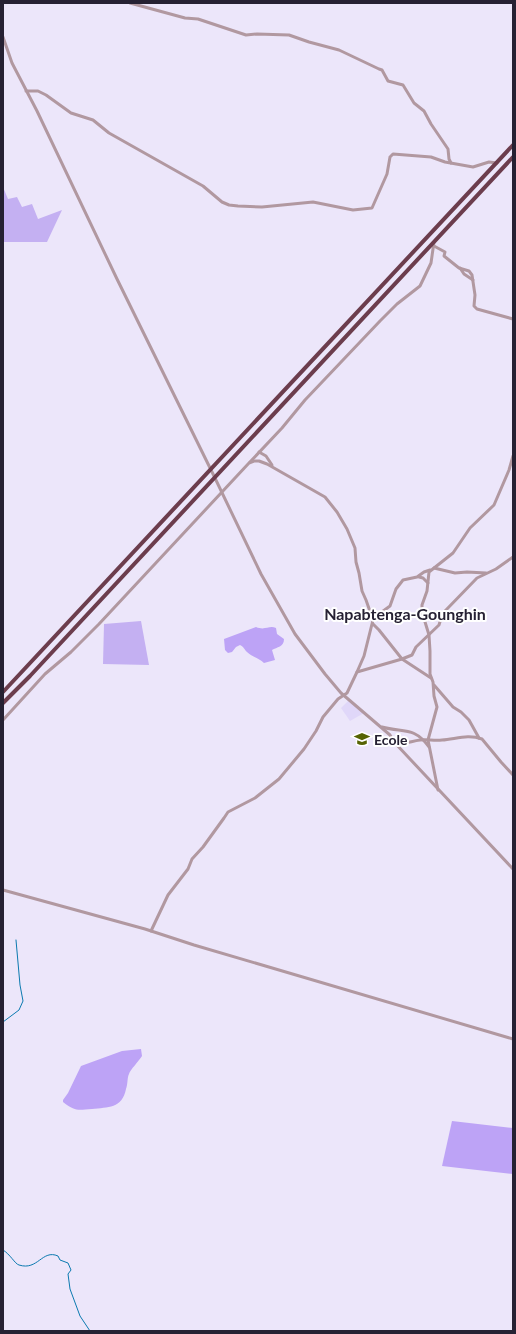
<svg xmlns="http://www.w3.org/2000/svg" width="516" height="1334" font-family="Lato,sans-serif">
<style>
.built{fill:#e0d7f9}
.green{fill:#c4b0f2}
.forest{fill:#bda3f6}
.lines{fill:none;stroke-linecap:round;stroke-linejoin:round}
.stream{stroke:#0b7ab0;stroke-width:1}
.minor{stroke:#b198a0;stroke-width:3}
.highway{stroke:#6c3d4d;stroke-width:4}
.labels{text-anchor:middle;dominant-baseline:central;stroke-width:4;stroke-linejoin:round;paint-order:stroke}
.poi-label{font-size:14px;font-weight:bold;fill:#262133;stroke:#fff;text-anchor:start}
.quarter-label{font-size:16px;font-weight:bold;fill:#262133;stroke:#fff}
</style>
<rect width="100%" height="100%" fill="#ece6fa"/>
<polygon class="built" points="349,700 364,713 350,721 341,708"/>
<g class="green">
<polygon points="3,187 8,199 17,197 22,207 32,204 38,219 62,210 47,242 3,242"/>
<polygon points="141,621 149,665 103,664 104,624"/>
</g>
<g class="forest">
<path d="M256,627C265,631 269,625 276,628L277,634L284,639C284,647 277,647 272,650L275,660L264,663C259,658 252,657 247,652C244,649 244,647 240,645L236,647L232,652L228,653L225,650L224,639Z"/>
<path d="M141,1049L142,1056C139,1061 130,1070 129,1074C127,1078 128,1084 126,1089C122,1109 108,1107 92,1109C78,1110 76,1112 63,1102V1100L68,1093L81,1066L122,1051Z"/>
<polygon points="452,1121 513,1128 513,1174 442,1166"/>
</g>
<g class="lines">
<g class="stream">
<polyline points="3,1022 19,1010 23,1001 20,985 16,940"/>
<path d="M3,1250C10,1254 15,1264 19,1265C38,1271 42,1249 58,1256L60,1260L68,1263L71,1270L68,1274L70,1289L80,1316L90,1331"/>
</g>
<g class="minor">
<polyline points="130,3 185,18 198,19 246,35 257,34 289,35 309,42 339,50 379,69 382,70 388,81 403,85 414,103 424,111 431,124 448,149 449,159 451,163"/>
<polyline points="3,37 12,63 37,111 117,279 214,476 261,574 295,634 325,674 341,693 390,735 395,743 513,869"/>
<polyline points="26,91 38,91 46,95 71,113 93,120 109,133 203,186 222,202 229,205 238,206 262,207 313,202 353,210 372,208 387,174 390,157 393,154 431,157 445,162 473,167 489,162 497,163"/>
<polyline points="434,246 445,252 444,256 459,268 469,271 472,275 475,295 474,306 477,309 513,319"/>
<polyline points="460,268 464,274 473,280"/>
<polyline points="259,452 266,456 272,465"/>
<polyline points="250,462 282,428 305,400 380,321 397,304 420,286 431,263 434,242"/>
<polyline points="434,568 455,573 467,572 486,573"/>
<polyline points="419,577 423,578 428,583"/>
<polyline points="373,624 379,630 402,659 431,678"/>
<polyline points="357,672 364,656 373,620 375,617 390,606 396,589 403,580 417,577 424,572 430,570"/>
<polyline points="434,685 453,707 461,712 469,720 479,738"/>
<polyline points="3,720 45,674 71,652 99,624 249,463 254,461 259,461 267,464 325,497 337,512 347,529 355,548 356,562 359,573 362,591 366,600 373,620"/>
<path d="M382,727C403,733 414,726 429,747"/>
<path d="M395,743C405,745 411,741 420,740C427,739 434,741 442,740C456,739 468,734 482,739L501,762L513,775"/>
<polyline points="438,790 428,740 437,707 434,696 433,682 430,674 430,651 429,635 422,612 422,605 427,591 429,572 453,553 470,528 494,505 509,470 513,456"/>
<polyline points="3,890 145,929 194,945 513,1039"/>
<polyline points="151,931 168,895 188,869 192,859 203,847 224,818 228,812 255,798 279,779 304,749 316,731 323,717 338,699 347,693 357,672 402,659 412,655 416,647 439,625 442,615 446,610 477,578 496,569 513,557"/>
</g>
<g class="highway">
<polyline points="3,692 513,145"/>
<polyline points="3,703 30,676 513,157"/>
</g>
</g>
<defs>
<g id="school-bare" transform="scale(1.2)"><path d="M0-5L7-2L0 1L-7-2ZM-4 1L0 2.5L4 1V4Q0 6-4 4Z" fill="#566304" stroke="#fff" stroke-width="2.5" paint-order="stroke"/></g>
</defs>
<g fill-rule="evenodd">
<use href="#school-bare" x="362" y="739"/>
</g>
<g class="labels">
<g class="poi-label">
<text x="374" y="739">Ecole</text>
</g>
<g class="quarter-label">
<text x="405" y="613">Napabtenga-Gounghin</text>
</g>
</g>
<rect width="516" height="1334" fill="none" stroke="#262133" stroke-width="8"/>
</svg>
